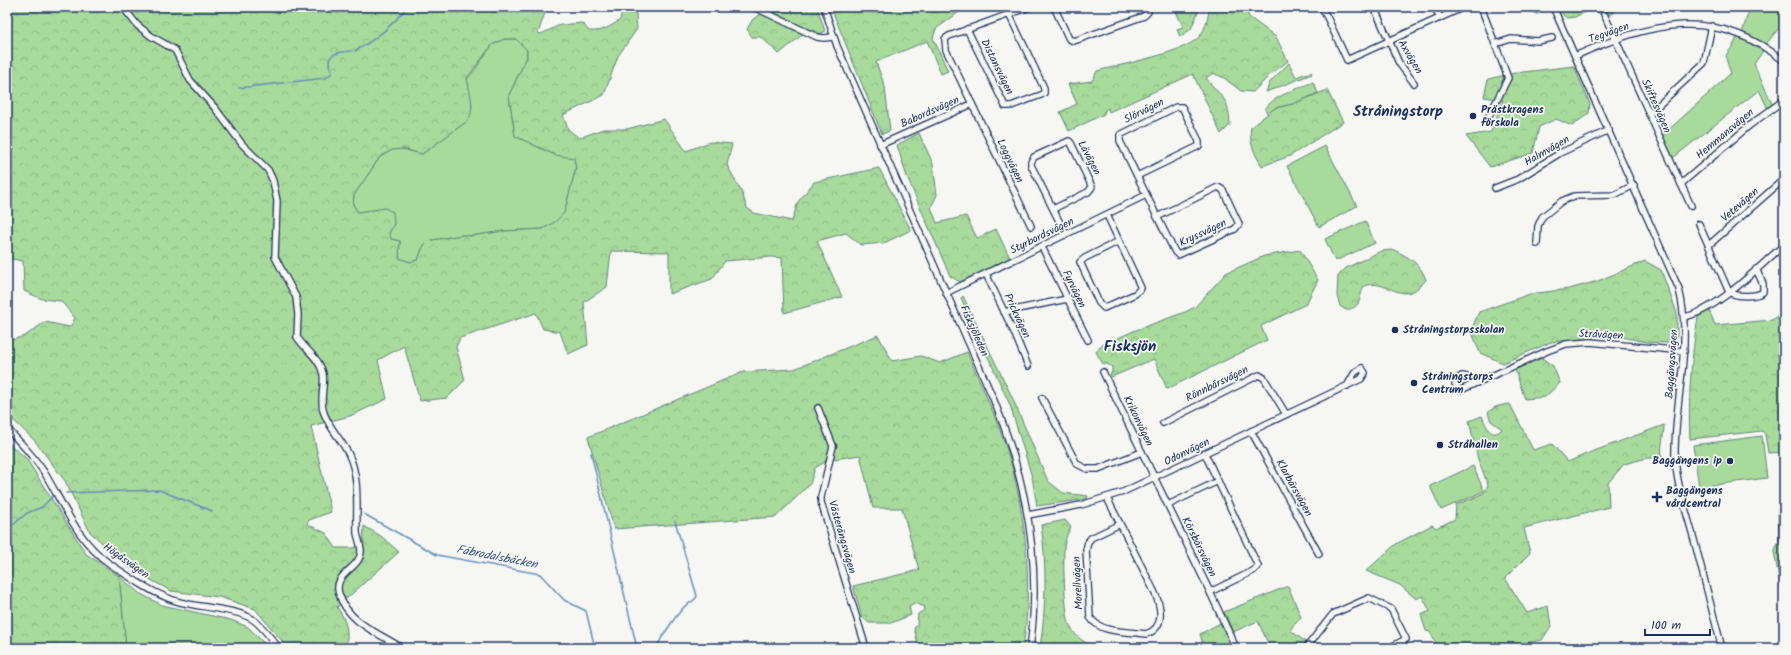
<svg xmlns="http://www.w3.org/2000/svg" width="1791" height="655" font-family="Kalam,sans-serif">
<style>
.grass{fill:#a7da9b;stroke:#61847c}
.forest{fill:url(#forest-crowns);stroke:#61847c;fill-rule:evenodd}
.lines{fill:none;stroke-linecap:round;stroke-linejoin:round}
.stream{stroke:#658fb9;stroke-width:1.5}
.minor-casing{stroke:#1b2f5e;stroke-width:8}
.minor{stroke:#f6f6f2;stroke-width:5.5}
.poi-dot{fill:#1b2f5e;stroke:#f6f6f2;stroke-width:1.5}
.labels{text-anchor:middle;dominant-baseline:central;stroke-width:3.5;stroke-linejoin:round;paint-order:stroke}
.street-label{font-size:11px;fill:#1b2f5e;stroke:#f6f6f2}
.poi-label{font-size:11px;font-weight:bold;fill:#1b2f5e;stroke:#f6f6f2;text-anchor:start}
.water-label{font-size:12px;font-style:italic;fill:#3a5784;stroke:#f6f6f2}
.district-label{font-size:15px;font-weight:bold;fill:#1b2f5e;stroke:#f6f6f2}
</style>
<defs>
<pattern id="forest-crowns" width="20" height="18" patternUnits="userSpaceOnUse"><rect width="20" height="18" fill="#a7da9b"/><path d="M2 6a3 3 0 1 1 6 0M12 15a3 3 0 1 1 6 0" fill="none" stroke="#8fbb88"/></pattern>
</defs>
<rect width="100%" height="100%" fill="#f6f6f2"/>
<filter id="ink" filterUnits="userSpaceOnUse"><feTurbulence type="fractalNoise" baseFrequency=".025" numOctaves="2"/><feDisplacementMap in="SourceGraphic" scale="8" xChannelSelector="R" yChannelSelector="G"/><feConvolveMatrix kernelMatrix="1 2 1 2 8 2 1 2 1" color-interpolation-filters="sRGB"/></filter>
<g filter="url(#ink)">
<g class="grass">
<polygon points="1740,7 1776,7 1784,11 1784,22 1766,44 1742,33 1749,11"/>
<path d="M1737,36L1763,51L1754,64L1773,106L1768,109L1759,90L1673,158L1662,136L1731,73C1720,46 1731,58 1737,36Z"/>
<polygon points="504,39 516,39 527,50 527,57 509,95 515,136 555,155 574,157 576,168 564,213 555,222 543,229 504,231 471,236 462,235 427,241 422,249 418,260 410,262 399,258 400,241 391,239 389,233 394,224 358,212 353,205 354,195 380,157 392,150 403,149 422,154 466,122 472,106 467,79 474,71 492,45"/>
<polygon points="1289,63 1296,77 1311,72 1312,74 1266,92 1270,82"/>
<path d="M1313,82L1318,93L1293,104L1275,108L1268,114L1265,110C1270,97 1300,88 1313,82Z"/>
<polygon points="1325,146 1357,206 1319,227 1287,166"/>
<polygon points="1365,221 1375,243 1335,261 1325,239"/>
<polygon points="1762,436 1767,478 1699,487 1693,445"/>
<polygon points="1473,466 1484,491 1441,510 1430,486"/>
<polygon points="119,576 139,593 162,605 231,620 248,627 269,648 184,648 180,645 177,648 126,648"/>
</g>
<g class="forest">
<path d="M7,7H547L538,33L541,34L560,25L582,23L589,31C602,32 610,27 620,20L623,7H631L636,14L637,29L618,56L604,95L563,115L568,129L579,138L603,129H627L664,119L686,151L710,142L732,144L727,165L742,193L747,208L754,213L792,221L798,202L814,182L879,168L911,230L884,243L861,245L846,233L817,241L842,297L784,313L782,258L771,257L725,261L712,279L669,294V252L611,251L607,287L584,302L588,345L568,354L560,332L543,329L536,313L460,338L456,347L465,380L447,398L420,401L404,346L378,360L387,399L350,416L311,426L331,512L309,520L307,524L326,533L336,548H354L363,543L364,526L381,536L399,552L337,607C346,620 350,632 345,648H288L255,609L219,597L171,591L131,569L90,532L65,481L35,441L7,414V341L25,336L45,322L70,327L75,318L61,301L42,299L24,291L23,261L7,258V120L10,119L11,87H7ZM504,39H516L527,50V57L509,95L515,136L555,155L574,158L576,168L564,213L555,222L543,229L504,231L471,236L462,235L427,241L422,249L418,260L410,262L399,258L400,241L391,239L389,233L394,224L393,212L385,208L358,212L353,205L354,195L380,157L392,150L403,149L422,154L466,122C477,111 469,92 467,78L492,45Z"/>
<polygon points="760,7 817,7 825,31 821,34 808,28 801,36 779,54 761,37 752,37 747,29 753,19 760,15"/>
<polygon points="833,7 966,7 936,29 933,38 948,71 941,74 927,41 876,62 885,87 890,131 882,134 834,15"/>
<polygon points="1174,7 1200,7 1191,29 1180,37 1177,29 1183,27"/>
<path d="M1210,7H1245L1249,17L1276,37L1288,61L1271,74L1253,92L1241,91L1224,78L1213,73L1206,78C1221,98 1229,96 1230,125L1221,134L1193,74L1109,112L1108,108L1105,110L1104,114L1069,131L1060,112L1077,104L1068,84L1092,81L1097,71C1119,65 1188,52 1200,36C1206,28 1208,16 1210,7Z"/>
<polygon points="1559,7 1611,7 1614,13 1603,17 1593,8 1575,17 1567,18 1563,15"/>
<polygon points="1574,66 1590,104 1589,113 1572,126 1556,119 1539,127 1533,153 1490,167 1466,136 1491,132 1503,100 1484,97 1488,79 1515,73"/>
<path d="M1327,90L1343,122L1290,156L1262,166C1255,155 1248,141 1251,127L1275,108L1293,104Z"/>
<polygon points="919,133 933,164 937,195 931,207 937,223 966,216 977,238 996,229 1010,258 960,282 950,276 907,177 897,145"/>
<polygon points="1300,250 1318,280 1306,304 1261,326 1267,340 1167,389 1154,359 1109,378 1112,371 1112,367 1107,364 1103,364 1096,352 1100,346 1136,330 1185,312 1195,307 1226,273 1264,256"/>
<path d="M1394,250C1409,257 1421,264 1426,280C1422,284 1417,290 1411,292C1396,297 1382,279 1364,286C1358,298 1363,307 1346,310L1340,306L1337,296L1338,276L1346,268L1381,251Z"/>
<polygon points="1645,261 1661,270 1677,313 1677,337 1667,343 1647,342 1616,336 1551,342 1503,363 1480,353 1471,330 1479,312 1530,294 1569,289 1598,281"/>
<polygon points="963,296 1012,397 1048,481 1063,493 1088,496 1087,499 1037,506 1032,477 1010,405 961,298"/>
<path d="M1709,310L1715,325L1772,320L1784,310V452L1768,453L1765,434L1762,431L1690,439C1688,398 1691,358 1698,317Z"/>
<path d="M878,335L892,361L921,356L940,363L967,352C986,396 1008,441 1017,488C1028,540 1031,596 1023,648H919L914,628L917,625L918,614L924,610L925,607L914,603L909,606L911,615L891,623H869L862,617L853,586L919,570L902,508H873L860,455L828,460L815,468L810,484L776,517L614,529L588,437L743,372L794,369Z"/>
<polygon points="1542,358 1553,366 1560,383 1545,397 1525,399 1515,370"/>
<path d="M1510,404L1533,450L1552,444L1568,462L1586,454L1664,425C1664,437 1660,447 1662,458H1647L1624,464L1608,483L1609,507L1524,528L1530,553L1505,578L1527,613L1548,606L1551,626L1542,640L1500,648H1438L1430,632L1426,631L1421,615L1430,611L1422,596L1416,599L1400,585L1366,571L1396,544L1432,525L1436,528L1455,519L1456,505L1484,493L1488,485L1478,459L1469,421L1482,416C1486,425 1491,441 1502,429L1491,421L1488,413C1493,406 1502,405 1510,404Z"/>
<polygon points="7,442 26,458 86,554 119,576 126,648 7,648"/>
<polygon points="1778,508 1784,508 1784,604 1774,552 1779,541"/>
<path d="M1065,520L1071,527C1067,534 1064,542 1064,550C1063,563 1065,617 1070,626C1077,639 1085,643 1098,648H1040C1046,608 1047,565 1041,525Z"/>
<polygon points="1288,586 1301,617 1290,630 1307,643 1303,648 1270,648 1258,621 1233,632 1224,612"/>
<polygon points="1222,622 1230,642 1225,648 1204,648 1200,634"/>
</g>
<g class="lines">
<g class="stream">
<polyline points="1523,7 1537,14 1540,12"/>
<polyline points="1563,7 1564,7"/>
<polyline points="1782,7 1784,8"/>
<path d="M355,51C375,40 393,25 407,7"/>
<path d="M239,88L326,78L332,73C323,54 336,52 352,51"/>
<polyline points="591,453 637,648"/>
<polyline points="66,493 159,490 212,511"/>
<polyline points="364,514 437,555 540,574 564,600 586,611 595,648"/>
<polyline points="7,530 27,513 42,507 53,496"/>
<path d="M656,648C664,633 672,621 683,608C687,603 695,602 697,596L675,521"/>
</g>
<g class="minor-casing">
<g id="minor">
<path d="M123,7L137,25L151,36L175,50L190,80L215,108L242,144L268,170L273,181L277,201L275,257L296,297L298,315L297,337C305,350 320,358 323,374C325,387 319,401 324,413C329,428 342,440 349,455C360,479 356,506 357,533C358,539 361,545 361,551C361,569 332,573 339,594C348,623 379,633 402,648"/>
<polyline points="754,7 817,37 824,38 833,37"/>
<path d="M824,7L837,46L993,398C1026,478 1042,562 1030,648"/>
<polyline points="1054,7 1069,39 1074,41 1144,16 1148,12 1147,7"/>
<polyline points="1321,7 1327,17 1347,60 1464,7"/>
<polyline points="1374,7 1399,63 1414,83"/>
<polyline points="1435,7 1440,18"/>
<polyline points="1481,7 1508,78 1486,122"/>
<path d="M1553,7L1679,289C1693,344 1674,400 1675,456C1676,483 1686,510 1693,536C1703,573 1712,611 1722,648"/>
<polyline points="1604,14 1691,206"/>
<polyline points="967,29 1005,106 1011,106 1041,95 1044,93 1044,88 1009,14"/>
<polyline points="1495,44 1511,39 1538,41 1552,38"/>
<path d="M1575,56C1650,23 1714,5 1784,61"/>
<polyline points="972,104 1031,226"/>
<polyline points="1649,114 1704,63 1712,26"/>
<polyline points="880,145 972,104 946,50 945,39 949,36 1029,7"/>
<path d="M1137,176L1199,146V141L1182,107H1176L1120,135V141C1138,178 1156,215 1175,252L1178,255L1235,229L1239,224L1223,190L1218,187L1157,217"/>
<polyline points="1681,184 1750,125 1784,100"/>
<polyline points="1495,188 1518,179 1560,153 1609,130"/>
<polyline points="1053,209 1088,192 1092,187 1071,143 1069,141 1034,157 1031,162 1031,165 1066,235"/>
<polyline points="1107,215 1141,288 1135,294 1104,308 1099,303 1080,262 1085,258 1119,241"/>
<path d="M1699,224L1729,292C1736,297 1756,297 1763,292V284L1756,269"/>
<polyline points="1537,244 1538,226 1542,217 1562,201 1574,196 1614,195 1634,185"/>
<polyline points="1709,245 1784,179"/>
<polyline points="1042,247 1088,340"/>
<polyline points="986,274 1014,332 1028,366"/>
<polyline points="946,293 1146,195"/>
<polyline points="1004,312 1067,299"/>
<path d="M1684,317C1717,311 1758,267 1784,245"/>
<polyline points="1103,372 1210,592 1253,571 1258,566 1205,454"/>
<polyline points="1477,382 1472,378 1462,376 1457,379 1455,384 1459,390 1463,389 1547,351 1566,344 1590,342 1684,351"/>
<polyline points="1042,398 1077,464 1087,469 1098,469 1142,452"/>
<polyline points="818,408 833,446 821,497 821,502 866,648"/>
<polyline points="1163,423 1259,375 1264,378 1286,414"/>
<path d="M7,428C20,443 33,455 44,472C64,505 77,541 110,564C131,578 152,593 176,601C198,608 239,608 255,621C264,628 271,639 279,648"/>
<polyline points="1251,431 1319,554"/>
<path d="M1107,498L1154,591C1161,606 1166,628 1146,634C1128,631 1100,634 1090,617L1086,550L1088,542L1091,538L1120,524"/>
<polyline points="1168,505 1218,481"/>
<polyline points="1028,515 1081,505 1123,492 1361,379 1365,373 1362,368 1355,372 1347,386"/>
<polyline points="1210,592 1236,648"/>
<polyline points="1306,648 1333,614 1369,598 1391,609 1406,639 1389,648"/>
</g>
</g>
<use href="#minor" class="minor"/>
</g>
</g>
<g class="poi-dot">
<circle cx="1473" cy="116" r="4"/>
<circle cx="1395" cy="330" r="4"/>
<circle cx="1414" cy="383" r="4"/>
<circle cx="1440" cy="445" r="4"/>
<circle cx="1730" cy="461" r="4"/>
<path d="M1655 491h4v4h4v4h-4v4h-4v-4h-4v-4h4z"/>
</g>
<g class="labels">
<g class="street-label">
<text transform="translate(1609 33) rotate(-20)">Tegvägen</text>
<text transform="translate(1410 57) rotate(59)">Axvägen</text>
<text transform="translate(997 67) rotate(64)">Distansvägen</text>
<text transform="translate(1656 106) rotate(66)">Skiftesvägen</text>
<text transform="translate(1144 111) rotate(-26)">Slörvägen</text>
<text transform="translate(930 112) rotate(-24)">Babordsvägen</text>
<text transform="translate(1725 134) rotate(-40)">Hemmansvägen</text>
<text transform="translate(1547 151) rotate(-30)">Halmvägen</text>
<text transform="translate(1089 158) rotate(62)">Lävägen</text>
<text transform="translate(1010 161) rotate(64)">Loggvägen</text>
<text transform="translate(1740 205) rotate(-41)">Vetevägen</text>
<text transform="translate(1203 233) rotate(-25)">Kryssvägen</text>
<text transform="translate(1042 236) rotate(-26)">Styrbordsvägen</text>
<text transform="translate(1074 289) rotate(64)">Fyrvägen</text>
<text transform="translate(1017 316) rotate(65)">Prickvägen</text>
<text transform="translate(974 331) rotate(66)">Fisksjöleden</text>
<text transform="translate(1601 335) rotate(3)">Stråvägen</text>
<text transform="translate(1672 364) rotate(-86)">Baggängsvägen</text>
<text transform="translate(1217 384) rotate(-26)">Rönnbärsvägen</text>
<text transform="translate(1138 421) rotate(64)">Krikonvägen</text>
<text transform="translate(1187 452) rotate(-26)">Odonvägen</text>
<text transform="translate(1294 488) rotate(61)">Klarbärsvägen</text>
<text transform="translate(842 537) rotate(74)">Västerängsvägen</text>
<text transform="translate(1199 547) rotate(64)">Körsbärsvägen</text>
<text transform="translate(126 561) rotate(35)">Högåsvägen</text>
<text transform="translate(1078 583) rotate(-93)">Morellvägen</text>
</g>
<g class="poi-label">
<text x="1481" y="110">Prästkragens<tspan x="1481" dy="13">förskola</tspan></text>
<text x="1403" y="330">Stråningstorpsskolan</text>
<text x="1422" y="377">Stråningstorps<tspan x="1422" dy="13">Centrum</tspan></text>
<text x="1448" y="445">Stråhallen</text>
<text x="1722" y="461" text-anchor="end">Baggängens ip</text>
<text x="1666" y="491">Baggängens<tspan x="1666" dy="13">vårdcentral</tspan></text>
</g>
<g class="water-label">
<text transform="translate(497 557) rotate(11)">Fäbrodalsbäcken</text>
</g>
<g class="district-label">
<text x="1398" y="112">Stråningstorp</text>
<text x="1130" y="347">Fisksjön</text>
</g>
</g>
<rect width="1791" height="655" fill="none" stroke="#f6f6f2" stroke-width="24"/>
<rect x="12" y="12" width="1767" height="631" fill="none" stroke="#1b2f5e" stroke-width="1.5" filter="url(#ink)"/>
<path d="M1645 629v6h65v-6" fill="none" stroke="#1b2f5e" stroke-width="2"/>
<text x="1651" y="629" font-size="12" fill="#1b2f5e" stroke="#f6f6f2" stroke-width="3" paint-order="stroke">100 m</text>
</svg>
